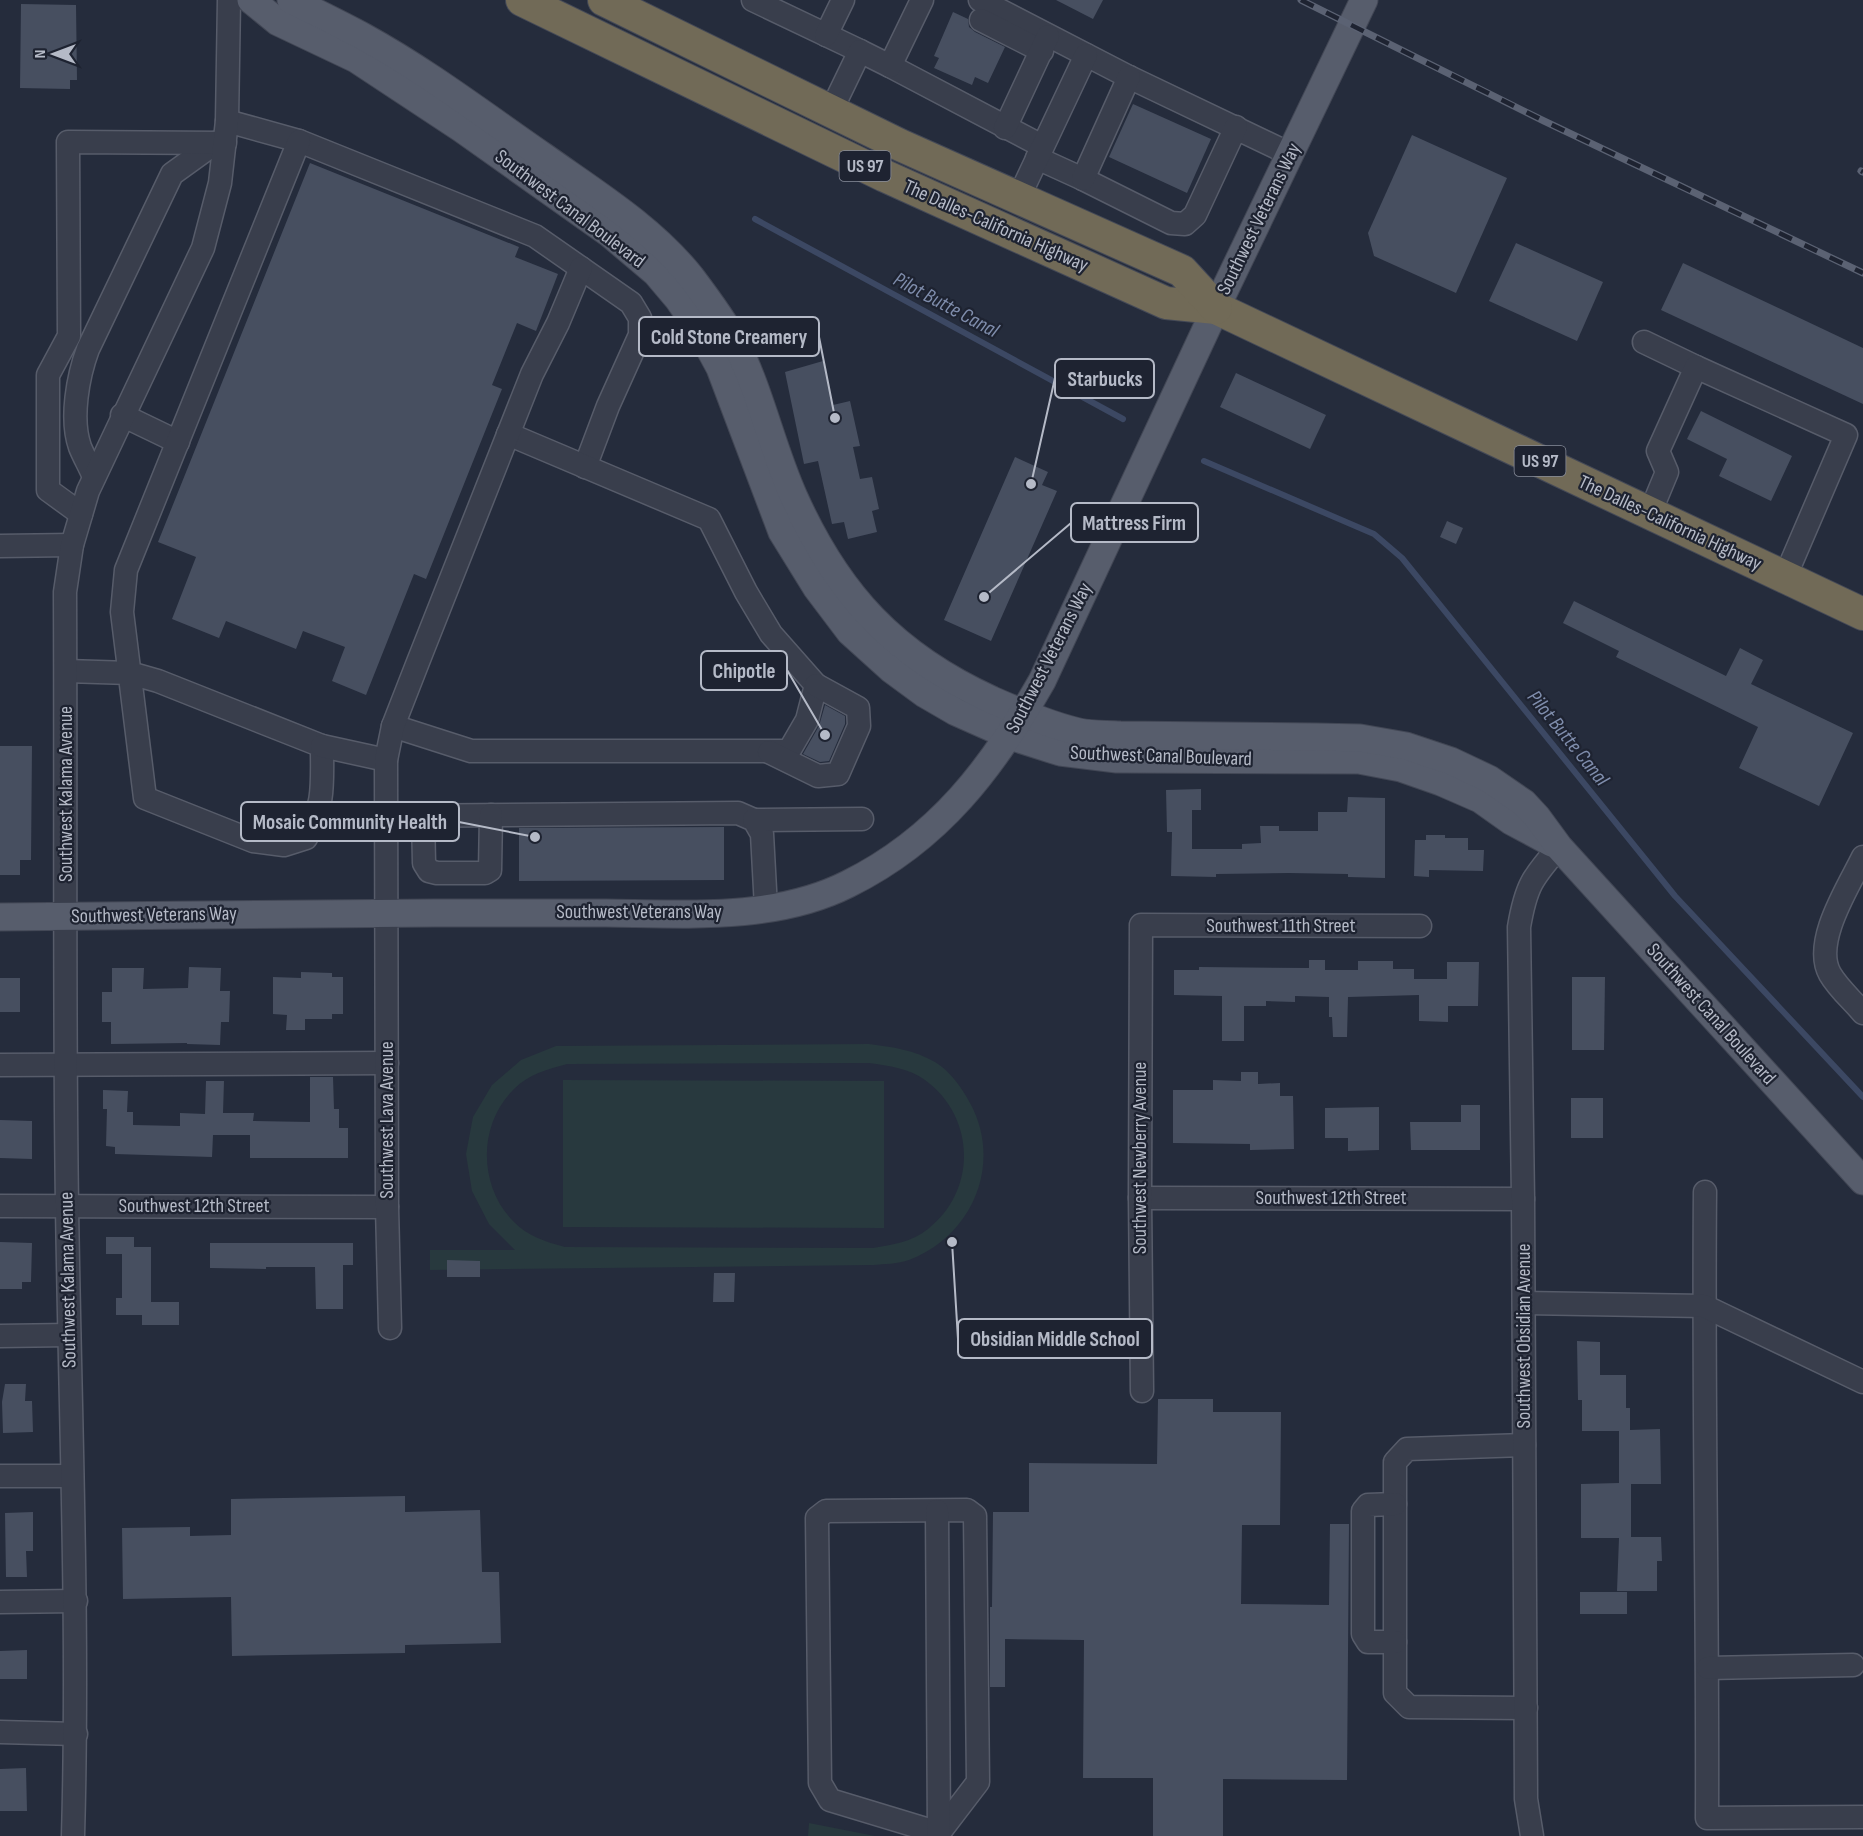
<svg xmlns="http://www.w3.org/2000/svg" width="1863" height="1836" font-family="'Sofia Sans Condensed',sans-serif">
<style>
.green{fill:#28393e;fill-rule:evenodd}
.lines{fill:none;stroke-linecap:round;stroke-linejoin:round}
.stream{stroke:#3c4863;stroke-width:6}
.building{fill:#474f60}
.minor-casing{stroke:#575c6a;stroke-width:25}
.major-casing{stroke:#424755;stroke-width:29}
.highway-casing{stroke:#444957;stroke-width:34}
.minor{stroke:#393e4c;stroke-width:22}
.major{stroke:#575d6c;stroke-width:27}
.highway{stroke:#716a57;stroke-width:32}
.rail-casing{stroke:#5b6273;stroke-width:7}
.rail{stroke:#1e2331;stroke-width:4.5;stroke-dasharray:14;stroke-linecap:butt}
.labels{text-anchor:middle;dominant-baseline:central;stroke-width:4.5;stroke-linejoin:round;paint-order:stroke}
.shield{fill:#1e2331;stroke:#888d9a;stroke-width:1.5}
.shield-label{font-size:18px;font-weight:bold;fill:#b5bac7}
.street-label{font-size:20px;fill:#b5bac7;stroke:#1e2331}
.water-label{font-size:21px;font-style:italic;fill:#7f8dac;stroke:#1e2331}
.leader{fill:none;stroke:#b5bac7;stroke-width:2}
.callout-dot{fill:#b5bac7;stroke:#1e2331;stroke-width:2}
.callout{fill:#1e2331;stroke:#b5bac7;stroke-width:2}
.callout-label{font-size:21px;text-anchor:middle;font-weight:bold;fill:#b5bac7}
</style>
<rect width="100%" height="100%" fill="#252c3c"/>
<g class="green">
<path d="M869,1044C893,1047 914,1050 935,1062C950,1071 962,1088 970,1103C1003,1163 973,1236 909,1260C898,1264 884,1264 873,1265L430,1270V1250H515L489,1224L472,1191L466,1154L473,1117L492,1085L521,1060L556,1046ZM869,1063C889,1066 909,1068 925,1080C976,1117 977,1191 928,1229C912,1242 892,1245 873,1248L565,1247C546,1242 527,1236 513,1221C478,1185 478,1124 514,1089C529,1074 548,1069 567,1064Z"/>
<polygon points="563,1080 884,1081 884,1228 563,1227"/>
<polygon points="809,1823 875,1836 808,1836"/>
</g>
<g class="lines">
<g class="stream">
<polyline points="755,219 1123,419"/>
<polyline points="1204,461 1374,534 1402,558 1675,896 1863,1097"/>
</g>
</g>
<g class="building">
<polygon points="1056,0 1103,0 1093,19"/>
<polygon points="21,4 76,5 77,80 70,80 70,89 20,88"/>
<polygon points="953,12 968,19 969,27 975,32 1005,47 988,83 975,77 972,85 934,68 939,58 934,56"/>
<polygon points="1133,104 1211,139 1187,193 1109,157"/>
<polygon points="1412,135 1507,178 1456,293 1374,256 1368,233"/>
<polygon points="310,163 519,247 515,257 558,274 536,331 517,323 492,385 502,389 426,579 414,574 366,695 332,681 345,647 303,631 296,649 226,621 219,638 172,619 196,557 158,542"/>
<polygon points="1516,243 1603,282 1577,341 1489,301"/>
<polygon points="1683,263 1863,348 1863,404 1661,310"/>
<polygon points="823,361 833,405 850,401 860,446 853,447 860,479 872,477 879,509 872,511 877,532 848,539 844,522 832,524 818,461 804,464 785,372"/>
<polygon points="1236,373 1326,415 1310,449 1220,407"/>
<polygon points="1701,411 1792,456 1771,501 1719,476 1727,459 1687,439"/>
<polygon points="1015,457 1048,472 1042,485 1057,491 991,641 944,620"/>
<polygon points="1447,521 1463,528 1456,544 1440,537"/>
<polygon points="1574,601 1726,676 1740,648 1763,660 1751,684 1853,733 1819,806 1739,768 1758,727 1616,657 1619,651 1563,623"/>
<polygon points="825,705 845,716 845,724 829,761 820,762 803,754 819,726"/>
<polygon points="0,746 32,746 31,860 20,860 20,875 0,875"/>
<polygon points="1201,789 1201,810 1192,810 1192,849 1242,849 1242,844 1261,843 1260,826 1279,826 1279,831 1318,831 1318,812 1347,812 1348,797 1385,798 1385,878 1348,877 1348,874 1289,873 1216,874 1216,877 1171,876 1172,832 1167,832 1166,790"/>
<polygon points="724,827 724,880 519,881 519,828"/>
<polygon points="1426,835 1445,835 1445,838 1468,838 1468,850 1484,850 1483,871 1429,870 1429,877 1414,876 1415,840 1426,840"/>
<polygon points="1309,960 1325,960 1325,970 1358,970 1358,961 1393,961 1393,969 1414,969 1414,979 1447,979 1447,962 1479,962 1478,1006 1448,1006 1448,1022 1419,1021 1419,995 1348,997 1347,1037 1333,1037 1332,1017 1329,1017 1329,997 1295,996 1295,1002 1266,1001 1266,1006 1244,1006 1244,1041 1222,1041 1222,996 1174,995 1174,970 1199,970 1199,967 1309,968"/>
<polygon points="189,967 221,968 220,991 230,991 229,1022 221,1022 220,1045 187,1044 187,1043 111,1044 111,1022 102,1022 102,992 112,992 112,968 144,968 143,989 188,988"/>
<polygon points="301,972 332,973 332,977 343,977 343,1014 332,1014 332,1019 305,1019 305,1030 286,1030 287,1015 273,1014 273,977 301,978"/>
<polygon points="1572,977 1605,977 1604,1050 1572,1050"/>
<rect x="0" y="978" width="20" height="34"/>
<polygon points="1241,1072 1258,1072 1258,1084 1280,1083 1280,1096 1293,1096 1294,1149 1250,1150 1250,1144 1173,1143 1173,1090 1213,1090 1213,1080 1241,1081"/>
<polygon points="310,1077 333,1077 334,1109 339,1109 339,1128 348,1128 348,1158 250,1158 250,1135 213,1135 212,1157 115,1154 115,1147 106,1146 107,1109 103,1109 103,1090 128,1091 127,1112 133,1112 133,1125 180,1126 180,1113 205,1114 206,1081 224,1081 223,1113 254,1113 253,1121 310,1122"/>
<rect x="1571" y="1098" width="32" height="40"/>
<polygon points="1461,1105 1480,1105 1480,1150 1411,1150 1410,1122 1461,1122"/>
<polygon points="1379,1107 1379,1150 1348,1151 1348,1138 1325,1138 1325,1108"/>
<polygon points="0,1120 32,1121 32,1159 0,1158"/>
<polygon points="106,1237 134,1237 134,1247 151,1247 151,1302 179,1302 179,1325 142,1325 142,1315 116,1315 116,1298 122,1298 122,1254 106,1254"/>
<polygon points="0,1242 32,1243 31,1282 22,1282 22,1289 0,1289"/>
<polygon points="210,1243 353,1243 353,1265 343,1265 343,1309 316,1309 315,1267 266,1267 266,1269 210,1268"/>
<polygon points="447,1260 480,1261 480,1277 447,1277"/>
<polygon points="714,1273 735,1273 734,1302 713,1302"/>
<polygon points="1577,1341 1600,1342 1600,1375 1626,1375 1626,1408 1630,1408 1630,1430 1660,1429 1661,1484 1631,1484 1631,1537 1661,1537 1662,1561 1657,1561 1657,1591 1617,1591 1619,1538 1581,1538 1581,1484 1619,1483 1619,1431 1582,1431 1582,1400 1578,1400"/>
<polygon points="5,1384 26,1384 25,1401 32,1401 33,1432 3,1433 2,1402"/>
<polygon points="1158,1399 1213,1399 1213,1412 1281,1412 1280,1525 1242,1525 1241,1604 1329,1605 1330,1524 1349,1524 1347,1780 1223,1779 1223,1836 1153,1836 1153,1778 1083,1778 1084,1640 1005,1639 1005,1687 990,1687 990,1607 992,1607 993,1512 1029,1512 1029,1463 1157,1464"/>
<polygon points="405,1496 405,1512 480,1510 482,1572 499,1572 501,1643 405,1645 405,1653 232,1656 231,1597 123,1599 122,1528 190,1527 190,1536 231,1535 231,1499"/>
<polygon points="33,1512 33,1551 26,1551 27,1577 6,1577 5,1513"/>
<rect x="1580" y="1592" width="47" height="22"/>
<polygon points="27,1650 27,1679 0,1679 0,1651"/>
<polygon points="26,1768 27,1811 0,1811 0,1769"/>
</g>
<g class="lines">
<g class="minor-casing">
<g id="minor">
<polyline points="753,0 860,51"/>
<polyline points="980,0 1129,77 1290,154"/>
<polyline points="981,20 1042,51"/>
<polyline points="826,35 843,0"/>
<polyline points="890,66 1042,146"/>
<polyline points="831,111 860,51 890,66 922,0"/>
<polyline points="227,121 299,141 535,236 631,303 640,318 640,335 608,406 585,467"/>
<polyline points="1005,128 1048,36"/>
<polyline points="1037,158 1083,179 1171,223 1185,224 1195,215 1236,127"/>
<polyline points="1083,179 1129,77"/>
<polyline points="1019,197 1086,55"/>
<polyline points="1644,342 1696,367"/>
<polyline points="122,415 178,442"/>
<path d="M94,477C90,467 84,457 80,447C70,419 78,376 88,349L172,174L215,143"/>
<polyline points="1650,513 1667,472 1658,451 1696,367 1846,435 1785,577"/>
<polyline points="81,514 48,490 48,375 69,336 68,142 225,143"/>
<polyline points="0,546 72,545"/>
<path d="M66,671L130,673L158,681L322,746C322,785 325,803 306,838L284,845L253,841L145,798L122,612L126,570L299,141"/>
<polyline points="393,726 471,751 789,751 807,720 816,685 771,634 746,592 709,519 508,434"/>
<polyline points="322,746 386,760"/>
<polyline points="769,752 818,776 838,774 859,726 858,708 816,685"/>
<polyline points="386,816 738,813 754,820 762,834 766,908"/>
<polyline points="423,816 424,863 429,871 437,873 485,873 490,870 491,815"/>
<polyline points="754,820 862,819"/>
<path d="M1863,857C1849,886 1812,942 1830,974C1838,988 1853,1001 1863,1013"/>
<polyline points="0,1065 387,1063"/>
<path d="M1705,1192C1703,1401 1708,1610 1707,1818L1863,1817"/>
<polyline points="1140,1198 1523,1199"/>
<polyline points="0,1206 387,1207"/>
<polyline points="1524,1303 1704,1306 1863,1382"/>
<polyline points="390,1328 387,1207 386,760 393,726 418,662 532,374 558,323 581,268"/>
<polyline points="0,1336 69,1335"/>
<polyline points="1142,1391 1140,1198 1141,925 1420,926"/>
<polyline points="1524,1445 1407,1449 1395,1462 1395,1693 1409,1707 1526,1708"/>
<polyline points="0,1476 72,1476"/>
<polyline points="1395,1504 1368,1505 1363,1511 1363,1634 1368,1642 1395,1642"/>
<polygon points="967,1510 975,1516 978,1782 939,1833 830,1800 820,1783 817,1518 826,1511"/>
<polyline points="937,1511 939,1836"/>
<polyline points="0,1602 76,1601"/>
<polyline points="1708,1668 1853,1665"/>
<polyline points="0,1732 76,1734"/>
<path d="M73,1836C79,1625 70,1415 67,1205C64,1001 66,797 65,592L72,545L88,491L203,248L220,183L227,121L229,0"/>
<path d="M1532,1836L1526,1799L1523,1199L1519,927C1526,886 1532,878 1559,847"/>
</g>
</g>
<g class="major-casing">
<g id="major">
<polyline points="251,0 278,22 356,59 462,129 610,234 656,273 678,299 699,329 720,368 782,532 816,587 850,632 891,669 925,694 956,712 1010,736 1060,752 1117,759 1359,760 1401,768 1441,782 1480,799 1511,821 1552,843"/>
<path d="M291,0C315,12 340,24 364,37C426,71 485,116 543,156C595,193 651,227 691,277C706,297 722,318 734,340C760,389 771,446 794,497C838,595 894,655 992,700C1020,712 1049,725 1079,732C1092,735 1107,734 1120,735L1316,737L1360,738L1406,746L1451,761L1489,779L1524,803L1537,817L1559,847L1863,1181"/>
<path d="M0,917C145,916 290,913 435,913C492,913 549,913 606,913C685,914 775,921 848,884C939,839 993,767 1042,681L1216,308L1364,0"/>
</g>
</g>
<g class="highway-casing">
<g id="highway">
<polyline points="522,0 885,176 1166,303 1216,308 1863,614"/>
<polyline points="604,0 900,145 1182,271 1216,308"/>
</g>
</g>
<use href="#minor" class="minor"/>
<use href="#major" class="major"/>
<use href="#highway" class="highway"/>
<g class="rail-casing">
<g id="rail">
<polyline points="1301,0 1544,121 1863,273"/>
<polyline points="1861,171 1863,172"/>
</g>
</g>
<use href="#rail" class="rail"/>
</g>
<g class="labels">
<g class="shield">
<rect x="839.5" y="151" width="51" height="30" rx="4.5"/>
<rect x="1514.5" y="446" width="51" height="30" rx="4.5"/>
</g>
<g class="shield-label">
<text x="865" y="166">US 97</text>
<text x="1540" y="461">US 97</text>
</g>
<g class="street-label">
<text transform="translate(570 209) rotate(37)">Southwest Canal Boulevard</text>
<text transform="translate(1259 219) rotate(-64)">Southwest Veterans Way</text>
<text transform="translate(996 226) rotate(24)">The Dalles-California Highway</text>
<text transform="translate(1670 523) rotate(25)">The Dalles-California Highway</text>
<text transform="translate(1049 658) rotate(-63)">Southwest Veterans Way</text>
<text transform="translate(1161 756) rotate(2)">Southwest Canal Boulevard</text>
<text transform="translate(66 794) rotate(-90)">Southwest Kalama Avenue</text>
<text x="639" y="912">Southwest Veterans Way</text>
<text transform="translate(154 915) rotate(-1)">Southwest Veterans Way</text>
<text x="1281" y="926">Southwest 11th Street</text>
<text transform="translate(1711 1014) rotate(48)">Southwest Canal Boulevard</text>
<text transform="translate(387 1120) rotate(-90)">Southwest Lava Avenue</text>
<text transform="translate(1140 1158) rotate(-90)">Southwest Newberry Avenue</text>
<text x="1331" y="1198">Southwest 12th Street</text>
<text x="194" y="1206">Southwest 12th Street</text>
<text transform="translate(68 1280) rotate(-91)">Southwest Kalama Avenue</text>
<text transform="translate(1524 1336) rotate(-90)">Southwest Obsidian Avenue</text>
</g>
<g class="water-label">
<text transform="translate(946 305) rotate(28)">Pilot Butte Canal</text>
<text transform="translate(1568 738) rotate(51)">Pilot Butte Canal</text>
</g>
</g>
<path class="leader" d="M835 418L819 337M1031 484L1055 378M984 597L1071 523M825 735L787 670M535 837L459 822M952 1242L958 1339"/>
<g class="callout-dot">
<circle cx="835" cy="418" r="6"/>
<circle cx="1031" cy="484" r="6"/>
<circle cx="984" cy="597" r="6"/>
<circle cx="825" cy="735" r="6"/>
<circle cx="535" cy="837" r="6"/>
<circle cx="952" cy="1242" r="6"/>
</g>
<g class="callout">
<rect x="639" y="317" width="180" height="39" rx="6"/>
<rect x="1055" y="359" width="99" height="39" rx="6"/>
<rect x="1071" y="503" width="127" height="39" rx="6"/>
<rect x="701" y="651" width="86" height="39" rx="6"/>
<rect x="241" y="802" width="218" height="39" rx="6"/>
<rect x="958" y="1319" width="194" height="39" rx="6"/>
</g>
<g class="callout-label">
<text x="729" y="344">Cold Stone Creamery</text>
<text x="1105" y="386">Starbucks</text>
<text x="1134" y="530">Mattress Firm</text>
<text x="744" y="678">Chipotle</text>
<text x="350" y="829">Mosaic Community Health</text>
<text x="1055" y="1346">Obsidian Middle School</text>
</g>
<g transform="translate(54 54) rotate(270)" stroke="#1e2331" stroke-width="4.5" paint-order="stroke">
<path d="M0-4.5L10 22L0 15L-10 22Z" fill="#b5bac7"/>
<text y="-9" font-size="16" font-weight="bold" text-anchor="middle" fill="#b5bac7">N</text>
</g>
</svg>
